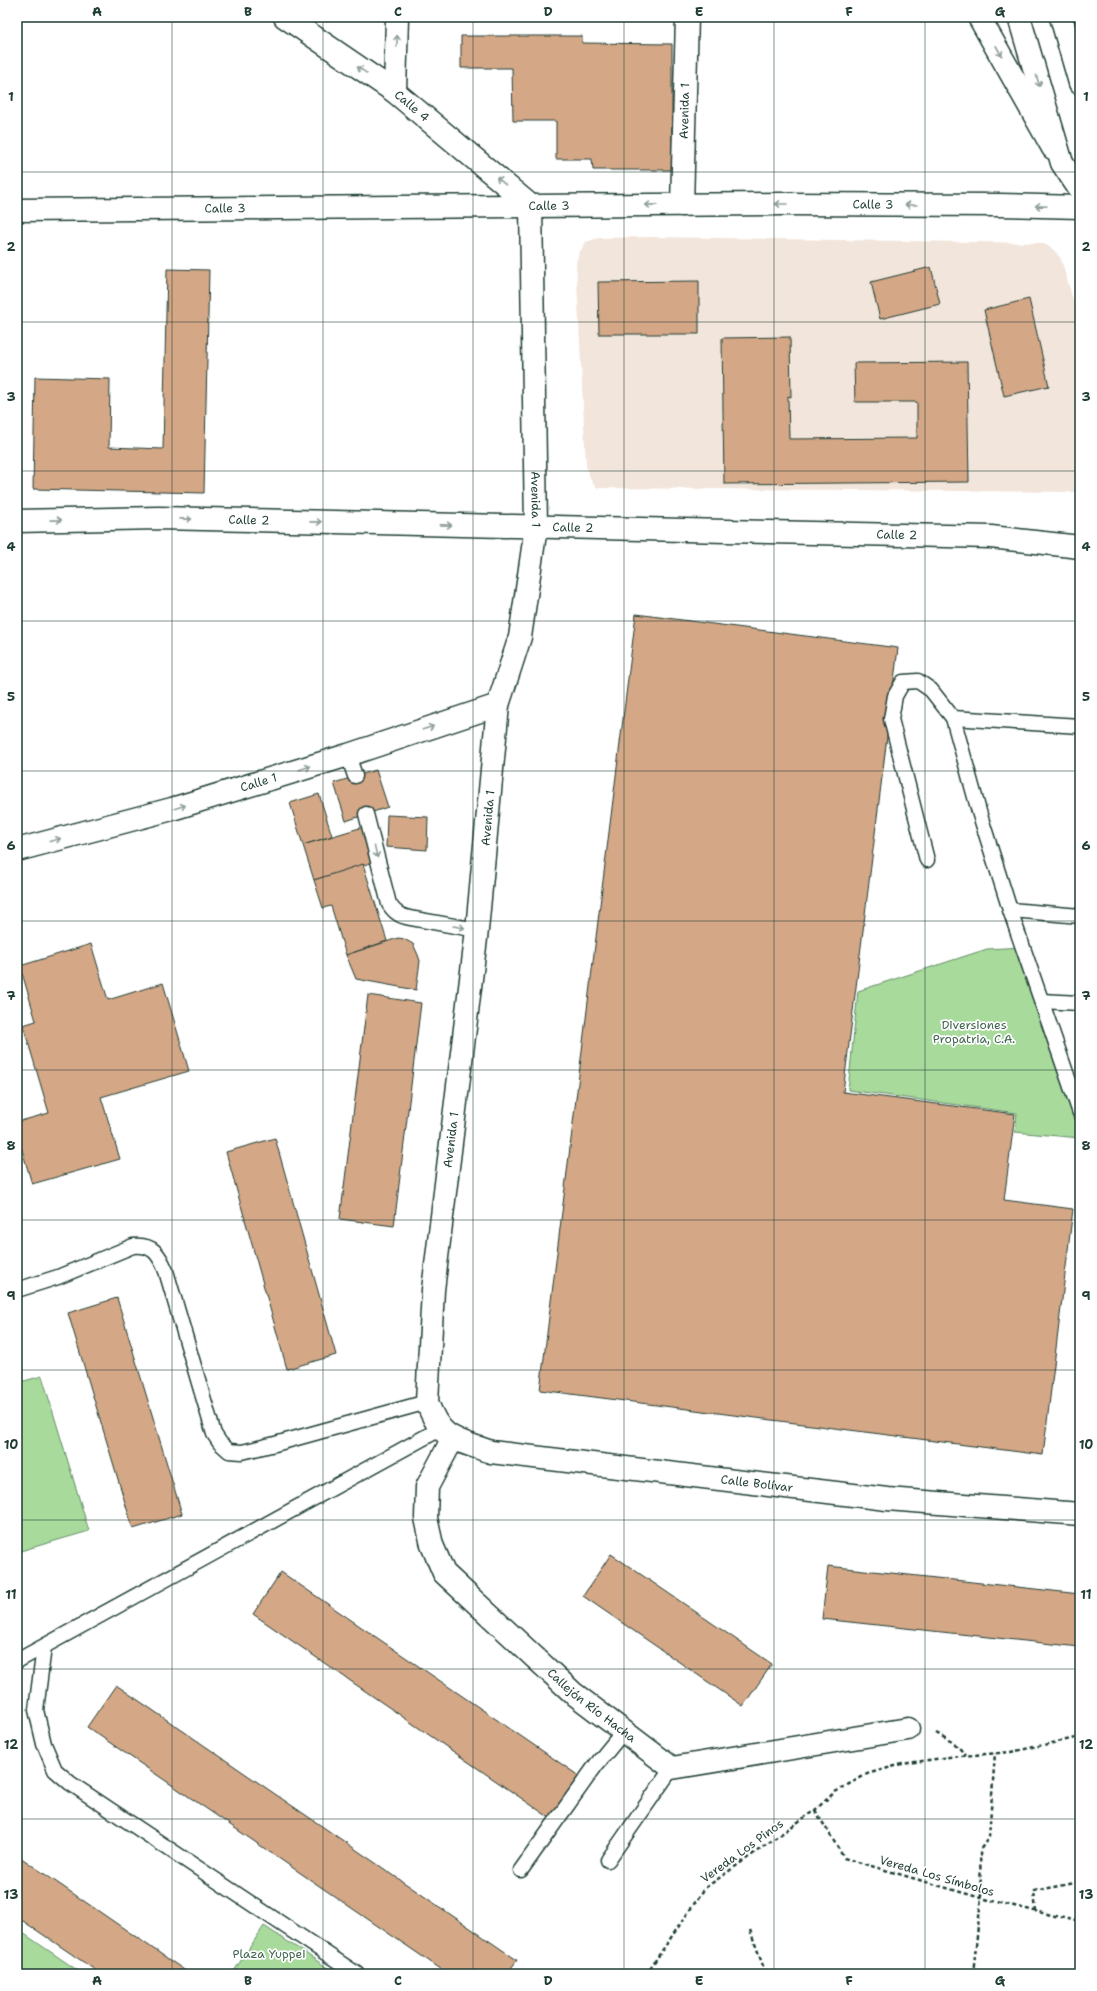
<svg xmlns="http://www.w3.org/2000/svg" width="1097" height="1991" font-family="'Shantell Sans',sans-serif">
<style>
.built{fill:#f2e5db}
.green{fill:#a8da9c;stroke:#648c68}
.building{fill:#d4a786;stroke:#1f3d34}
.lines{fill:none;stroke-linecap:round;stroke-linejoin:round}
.service-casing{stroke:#1f3d34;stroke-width:17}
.minor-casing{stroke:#1f3d34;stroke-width:25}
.secondary-casing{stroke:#1f3d34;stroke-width:25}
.path{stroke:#1f3d34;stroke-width:2.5;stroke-dasharray:4 3;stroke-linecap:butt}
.service{stroke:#fff;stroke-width:14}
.minor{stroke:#fff;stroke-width:22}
.secondary{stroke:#fff;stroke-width:22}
.oneway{stroke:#8f9e9a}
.grid{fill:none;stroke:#1f3d34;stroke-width:1;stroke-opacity:0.55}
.labels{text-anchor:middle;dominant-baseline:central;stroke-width:3.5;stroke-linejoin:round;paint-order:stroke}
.street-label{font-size:12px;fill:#1f3d34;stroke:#fff}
.park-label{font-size:12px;fill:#41644e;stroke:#fff}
.neatline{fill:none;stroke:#1f3d34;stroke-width:1.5}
.grid-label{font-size:13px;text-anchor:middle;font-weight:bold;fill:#1f3d34}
</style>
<rect width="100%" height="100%" fill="#fff"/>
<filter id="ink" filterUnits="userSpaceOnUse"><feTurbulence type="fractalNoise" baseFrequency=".025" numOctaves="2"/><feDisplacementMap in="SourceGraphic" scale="8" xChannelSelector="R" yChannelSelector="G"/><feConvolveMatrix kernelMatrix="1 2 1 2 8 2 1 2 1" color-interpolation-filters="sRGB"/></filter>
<g filter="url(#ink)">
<polygon class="built" points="648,237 1041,243 1048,246 1055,251 1061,259 1080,323 1080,492 598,488 592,483 586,466 576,262 579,253 586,242 598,238"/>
<g class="green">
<polygon points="1023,947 1080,1102 1080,1138 1015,1132 1017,1113 848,1090 858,991 987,949"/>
<polygon points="42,1376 89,1531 17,1552 17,1383"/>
<polygon points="264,1926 337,1974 232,1974"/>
<polygon points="17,1929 83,1974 17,1974"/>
</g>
<g class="building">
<polygon points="461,36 582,36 582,43 672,44 672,170 593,170 592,159 556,159 556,121 513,121 512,68 461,68"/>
<polygon points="931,267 940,304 880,319 871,282"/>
<polygon points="167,269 209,270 204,493 33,489 35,377 110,379 109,447 163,449"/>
<polygon points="699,281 699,334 599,334 598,282"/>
<polygon points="1029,299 1049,386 1004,396 984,310"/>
<polygon points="790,337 791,397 788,396 789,439 917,438 917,402 855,402 854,363 967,362 969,482 724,484 722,338"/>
<polygon points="636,614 898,648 843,1092 1015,1114 1004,1200 1073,1209 1043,1455 540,1390"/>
<polygon points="376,770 388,807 346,821 334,783"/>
<polygon points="319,794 332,836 303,845 290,803"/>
<polygon points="387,815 428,817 427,850 386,847"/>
<polygon points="363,827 374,862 314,880 303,845"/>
<polygon points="363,864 387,941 346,955 331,906 323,908 314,880"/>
<polygon points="398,938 404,939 413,944 418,955 420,961 416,990 356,979 346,955"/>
<polygon points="91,944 108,1000 163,983 189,1071 101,1097 120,1159 32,1184 17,1133 17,1122 49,1113 23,1025 36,1021 20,966"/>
<polygon points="368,995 421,1003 394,1226 340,1219"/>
<polygon points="275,1138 336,1355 287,1369 226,1152"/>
<polygon points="117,1298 182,1514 133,1529 68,1313"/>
<polygon points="611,1554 772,1664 743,1706 583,1596"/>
<polygon points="828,1566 1080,1594 1080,1647 822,1619"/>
<polygon points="281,1572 579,1776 550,1818 253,1614"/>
<polygon points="116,1685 517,1960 507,1974 448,1974 87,1727"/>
<polygon points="17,1855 190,1974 101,1974 17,1917"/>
</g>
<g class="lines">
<g class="service-casing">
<g id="service">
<polyline points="953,718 1080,726"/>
<polyline points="348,755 355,776"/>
<path d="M366,814L389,904C395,913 400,916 410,918L477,930"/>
<polyline points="927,860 891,719 895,696 903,682 918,681 931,690 953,718 980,815 1010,910 1080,1113"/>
<polyline points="1010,910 1080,916"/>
<polyline points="1041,1001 1080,1003"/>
<path d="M17,1290L58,1277L133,1246C153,1244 159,1254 166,1271L214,1434L220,1443L229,1451L242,1452L275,1444L427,1402"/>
<polyline points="44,1647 36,1710 44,1744 55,1770 70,1783 357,1974"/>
<polyline points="17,1661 440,1429"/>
<polyline points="608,1860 672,1768"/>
<polyline points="521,1870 596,1765 623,1732"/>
</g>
</g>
<g class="minor-casing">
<g id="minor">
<path id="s1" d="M285,17L395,92L531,206L536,527L520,637L498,705L477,930L433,1290L427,1402C441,1441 455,1439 491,1452L887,1499L1080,1514"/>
<polyline points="979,17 1053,148"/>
<polyline points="395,92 397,17"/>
<path id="s2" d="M682,205L687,17"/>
<path id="s3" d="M17,210L782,204L999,205L1080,207"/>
<path id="s4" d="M17,521L158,518L991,537L1080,547"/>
<path id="s5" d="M17,850L172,809L348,755L498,705"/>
<path id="s6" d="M453,1438L427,1487L426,1518L432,1545L444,1573L573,1693L672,1768L908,1729"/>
</g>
</g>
<g class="secondary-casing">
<g id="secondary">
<polyline points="1019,17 1062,163 1080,190"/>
<polyline points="1061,17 1080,83"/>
</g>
</g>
<g class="path">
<polyline points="936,1733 954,1743 966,1755"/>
<polyline points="815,1810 844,1858 981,1898 1080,1922"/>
<polyline points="1036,1912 1034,1891 1080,1882"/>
<polyline points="750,1930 766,1974"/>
<polyline points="646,1974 705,1888 815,1810 835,1792 867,1774 902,1764 949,1757 1011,1752 1080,1737"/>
<polyline points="973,1974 981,1898 980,1850 989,1837 995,1753"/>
</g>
<use href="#service" class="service"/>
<use href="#minor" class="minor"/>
<use href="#secondary" class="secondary"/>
</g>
<defs><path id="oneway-shaft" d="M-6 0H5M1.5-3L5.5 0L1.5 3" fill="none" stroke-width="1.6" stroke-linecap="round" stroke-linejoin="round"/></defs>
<g class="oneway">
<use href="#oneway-shaft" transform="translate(397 41) rotate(-88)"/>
<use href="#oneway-shaft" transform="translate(999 51) rotate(61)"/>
<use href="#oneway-shaft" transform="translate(362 70) rotate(-146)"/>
<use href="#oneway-shaft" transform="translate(1038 81) rotate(74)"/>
<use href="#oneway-shaft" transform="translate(501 181) rotate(-140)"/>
<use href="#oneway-shaft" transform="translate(781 204) rotate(180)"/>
<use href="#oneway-shaft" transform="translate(651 205) rotate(179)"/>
<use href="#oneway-shaft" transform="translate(911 205) rotate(-180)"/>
<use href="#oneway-shaft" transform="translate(1041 206) rotate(-178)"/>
<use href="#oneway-shaft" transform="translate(186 519) rotate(1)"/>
<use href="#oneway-shaft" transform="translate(56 520) rotate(-1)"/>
<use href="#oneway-shaft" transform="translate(316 522) rotate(1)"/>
<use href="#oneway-shaft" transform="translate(446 525) rotate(1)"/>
<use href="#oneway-shaft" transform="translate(428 728) rotate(-18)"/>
<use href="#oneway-shaft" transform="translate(305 768) rotate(-17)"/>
<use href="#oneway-shaft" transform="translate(180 807) rotate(-17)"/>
<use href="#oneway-shaft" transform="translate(55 840) rotate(-15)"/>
<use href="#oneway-shaft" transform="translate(376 852) rotate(76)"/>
<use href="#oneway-shaft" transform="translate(459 927) rotate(10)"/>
</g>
</g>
<path class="grid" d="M172,17V1974M323,17V1974M473,17V1974M624,17V1974M774,17V1974M925,17V1974M17,172H1080M17,322H1080M17,471H1080M17,621H1080M17,771H1080M17,921H1080M17,1070H1080M17,1220H1080M17,1370H1080M17,1520H1080M17,1669H1080M17,1819H1080"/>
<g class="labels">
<g class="street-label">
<text stroke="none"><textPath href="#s1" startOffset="155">Calle 4</textPath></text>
<text stroke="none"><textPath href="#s2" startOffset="94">Avenida 1</textPath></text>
<text stroke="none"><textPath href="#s3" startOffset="856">Calle 3</textPath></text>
<text stroke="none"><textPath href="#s3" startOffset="532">Calle 3</textPath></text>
<text stroke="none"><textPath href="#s3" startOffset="208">Calle 3</textPath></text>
<text stroke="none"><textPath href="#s1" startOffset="604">Avenida 1</textPath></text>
<text stroke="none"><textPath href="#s4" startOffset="232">Calle 2</textPath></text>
<text stroke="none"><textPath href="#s4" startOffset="556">Calle 2</textPath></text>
<text stroke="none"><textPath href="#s4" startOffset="880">Calle 2</textPath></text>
<text stroke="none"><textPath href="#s5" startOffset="251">Calle 1</textPath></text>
<text transform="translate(488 818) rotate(-85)">Avenida 1</text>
<text transform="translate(451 1140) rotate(-83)">Avenida 1</text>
<text stroke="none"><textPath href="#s1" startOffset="1869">Calle Bolívar</textPath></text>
<text stroke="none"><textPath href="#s6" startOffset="343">Callejón Río Hacha</textPath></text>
<text transform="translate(742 1851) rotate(-36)">Vereda Los Pinos</text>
<text transform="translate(937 1876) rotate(16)">Vereda Los Símbolos</text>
</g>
<g class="park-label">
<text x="974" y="1025">Diversiones<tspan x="974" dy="14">Propatria, C.A.</tspan></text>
<text x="269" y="1954">Plaza Yuppei</text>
</g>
</g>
<rect width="1097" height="1991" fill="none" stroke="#fff" stroke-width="44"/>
<rect x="22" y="22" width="1053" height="1947" class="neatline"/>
<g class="grid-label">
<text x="97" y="16">A</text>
<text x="248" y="16">B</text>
<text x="398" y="16">C</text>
<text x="548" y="16">D</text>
<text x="699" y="16">E</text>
<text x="849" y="16">F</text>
<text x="1000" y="16">G</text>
<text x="11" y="101">1</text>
<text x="1086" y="101">1</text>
<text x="11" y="251">2</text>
<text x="1086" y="251">2</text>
<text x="11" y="401">3</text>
<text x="1086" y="401">3</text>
<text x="11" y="551">4</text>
<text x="1086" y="551">4</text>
<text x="11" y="701">5</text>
<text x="1086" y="701">5</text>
<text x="11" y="850">6</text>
<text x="1086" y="850">6</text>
<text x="11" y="1000">7</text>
<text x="1086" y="1000">7</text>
<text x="11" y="1150">8</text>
<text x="1086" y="1150">8</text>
<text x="11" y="1300">9</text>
<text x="1086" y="1300">9</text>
<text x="11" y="1449">10</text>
<text x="1086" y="1449">10</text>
<text x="11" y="1599">11</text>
<text x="1086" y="1599">11</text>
<text x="11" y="1749">12</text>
<text x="1086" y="1749">12</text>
<text x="11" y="1899">13</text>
<text x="1086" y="1899">13</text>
<text x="97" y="1985">A</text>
<text x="248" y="1985">B</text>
<text x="398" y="1985">C</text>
<text x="548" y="1985">D</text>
<text x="699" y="1985">E</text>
<text x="849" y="1985">F</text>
<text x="1000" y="1985">G</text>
</g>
</svg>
